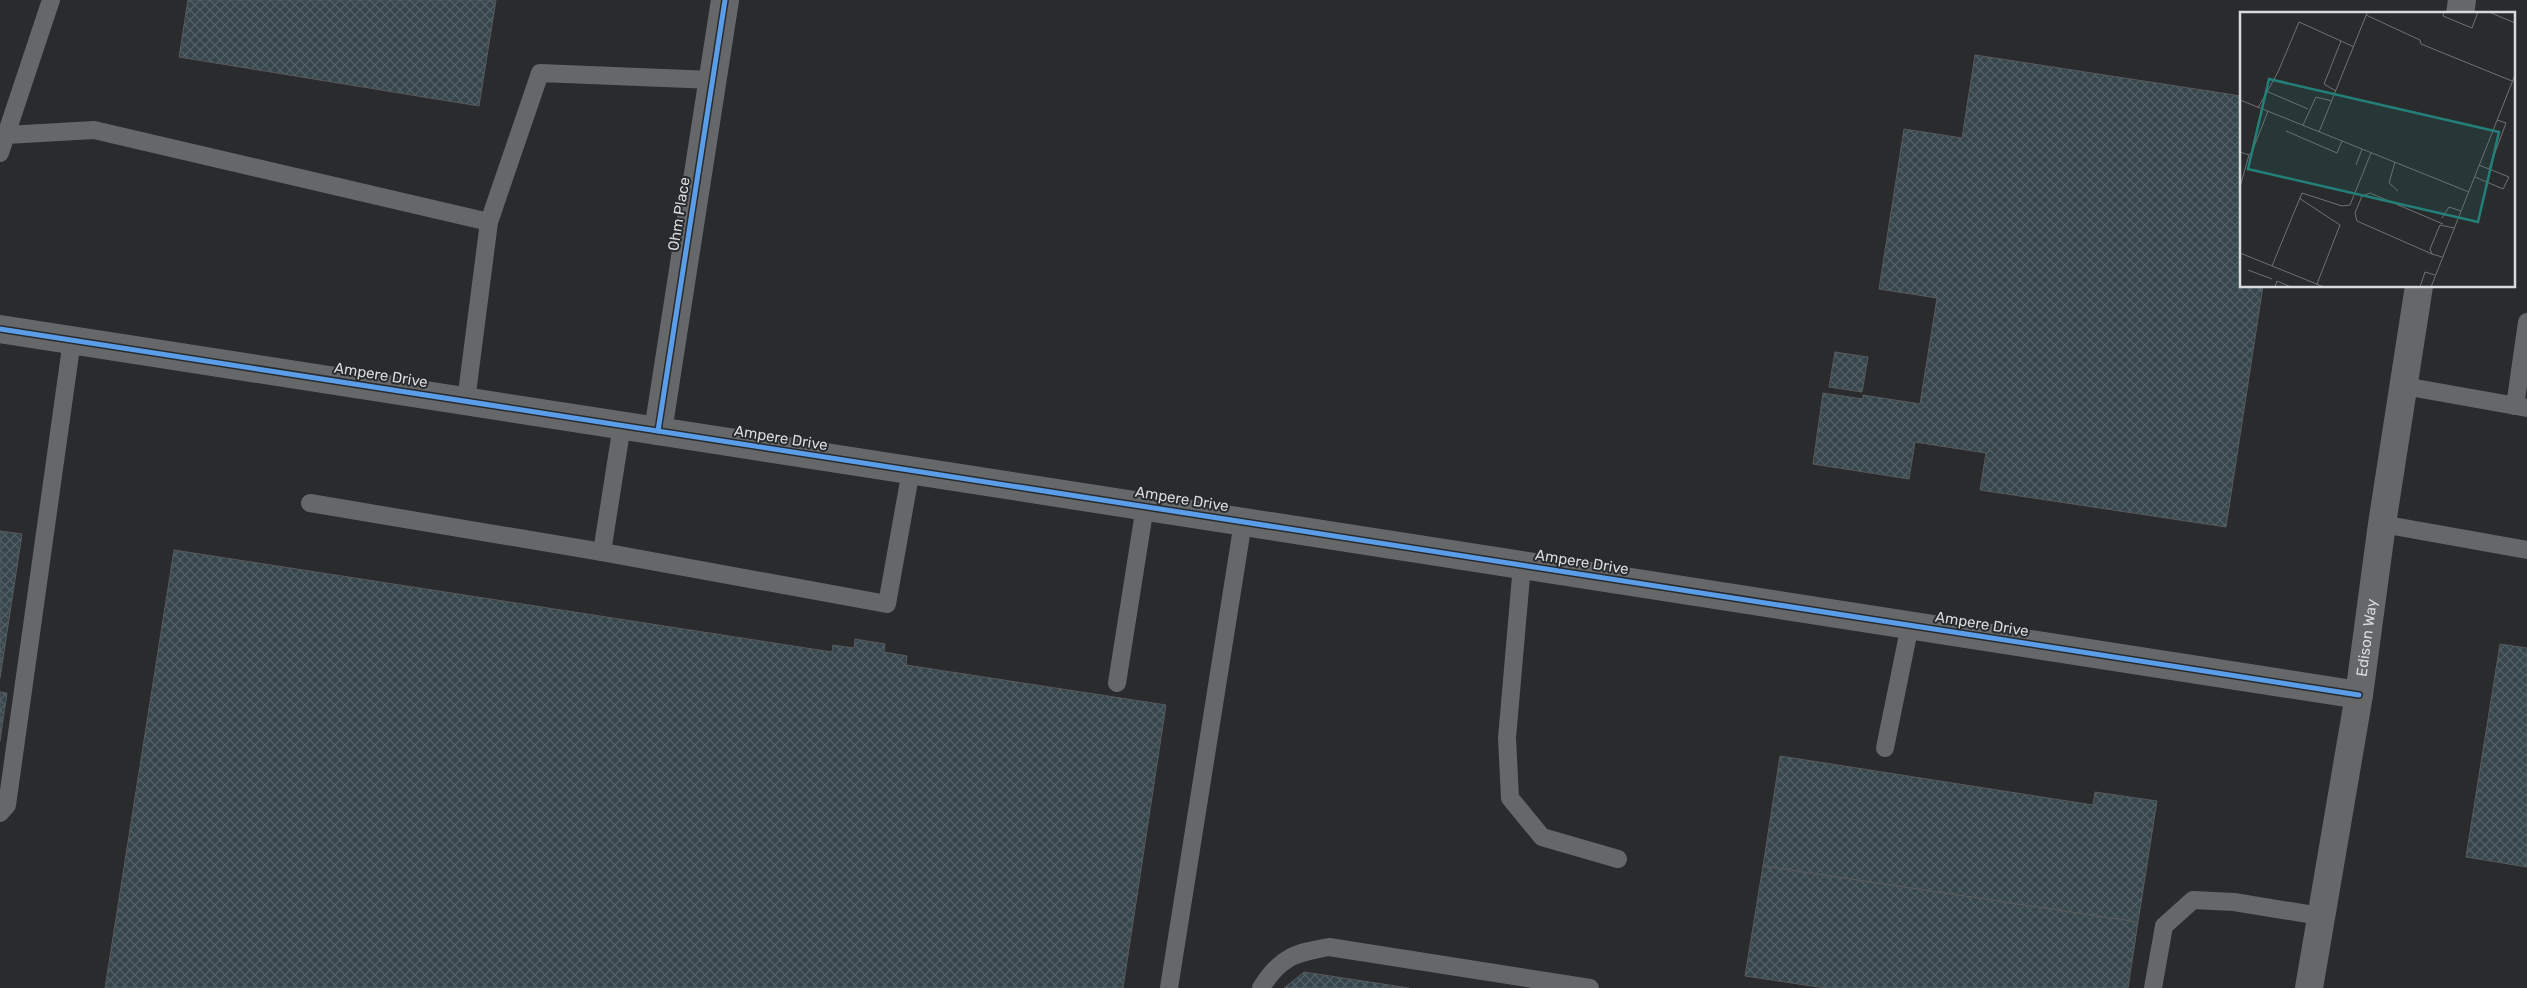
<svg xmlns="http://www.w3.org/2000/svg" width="2527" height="988" font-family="Rubik,sans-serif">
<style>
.building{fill:url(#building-cross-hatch);stroke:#585a5c}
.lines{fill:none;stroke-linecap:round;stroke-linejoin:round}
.service{stroke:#666768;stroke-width:18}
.minor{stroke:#666768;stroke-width:28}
.tertiary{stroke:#666768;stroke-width:28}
.cycleway-casing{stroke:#282b2e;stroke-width:8}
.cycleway{stroke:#5a9eea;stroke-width:5}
.labels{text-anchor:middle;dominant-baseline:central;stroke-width:4;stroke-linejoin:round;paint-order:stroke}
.street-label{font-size:15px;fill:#d8dbdc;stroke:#282b2e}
.inset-road{fill:none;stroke:#6f7173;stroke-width:1}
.view{fill:#238079;fill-opacity:0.15;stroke:#238079;stroke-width:2.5}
.inset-edge{fill:none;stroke:#d8dbdc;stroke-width:2.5}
</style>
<defs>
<pattern id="building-cross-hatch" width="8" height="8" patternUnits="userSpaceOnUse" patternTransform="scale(1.25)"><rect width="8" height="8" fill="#37464d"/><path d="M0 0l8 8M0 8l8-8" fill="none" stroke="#536066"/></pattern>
</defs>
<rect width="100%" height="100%" fill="#292b2d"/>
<g class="building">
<polygon points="188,0 496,0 479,106 179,57"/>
<polygon points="1975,55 2241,96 2241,286 2263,286 2226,527 1980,490 1986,453 1915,442 1909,479 1813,464 1823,393 1863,399 1863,395 1920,404 1937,298 1879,289 1904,129 1962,138"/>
<polygon points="1835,352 1868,357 1862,392 1829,387"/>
<polygon points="0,531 22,534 0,678"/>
<polygon points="174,550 832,652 833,645 854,648 855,639 885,644 884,652 907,656 906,665 1166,705 1123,988 105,988"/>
<polygon points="2500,644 2527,648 2527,867 2466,857"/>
<polygon points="0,692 7,693 0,741"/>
<polygon points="1780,756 2093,805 2095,792 2157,801 2138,922 1763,866"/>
<polygon points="1763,866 2138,922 2128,988 1825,988 1745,976"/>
<polygon points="1304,972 1389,985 1409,988 1284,988"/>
</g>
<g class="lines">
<g class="service">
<polyline points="6,135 94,130 489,222"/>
<polyline points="0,153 51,0"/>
<polyline points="2404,386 2527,408"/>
<polyline points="466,401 489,222 540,73 713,80"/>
<polyline points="2515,406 2527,322"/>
<polyline points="310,503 602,552 887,604 911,470"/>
<polyline points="2382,524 2527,550"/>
<polyline points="602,552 622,425"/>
<polyline points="1522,565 1507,738 1510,798 1542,837 1618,859"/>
<polyline points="1117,683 1145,506"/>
<polyline points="1885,748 1910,625"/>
<polyline points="0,813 7,805 72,340"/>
<polyline points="1169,988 1243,522"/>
<path d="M1261,988C1280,957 1295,953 1329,947L1590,988"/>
<polyline points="2153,988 2164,926 2193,900 2234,902 2320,916"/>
</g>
<g class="minor">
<polyline points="0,329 2359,695"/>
<polyline points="658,431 725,0"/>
</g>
<g class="tertiary">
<polyline points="2460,14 2462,0"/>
<path id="s1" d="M2309,988L2359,695L2382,524L2419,286"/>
</g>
<g class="cycleway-casing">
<g id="cycleway">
<polyline points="0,329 2359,695"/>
<polyline points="658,431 725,0"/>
</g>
</g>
<use href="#cycleway" class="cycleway"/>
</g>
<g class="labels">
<g class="street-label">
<text transform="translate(679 214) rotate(-81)">Ohm Place</text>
<text transform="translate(381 375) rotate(9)">Ampere Drive</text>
<text transform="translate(781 438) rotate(9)">Ampere Drive</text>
<text transform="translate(1182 499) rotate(9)">Ampere Drive</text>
<text transform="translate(1582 562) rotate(9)">Ampere Drive</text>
<text transform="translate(1982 624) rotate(9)">Ampere Drive</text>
<text stroke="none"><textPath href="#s1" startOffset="355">Edison Way</textPath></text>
</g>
</g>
<g transform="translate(2240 12)">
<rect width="275" height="275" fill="#292b2d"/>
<path class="inset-road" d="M204,0L203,4L232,16L238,0M249,0L275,11M126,3L180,28L181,32L272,69M26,79L68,97M96,79L84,72L101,29L114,35M0,88L229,180M18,96L38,60L59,10L101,29M63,113L76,85L92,89M46,119L97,141L102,129M79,120L127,1M0,140L9,143L12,140L28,99M155,150L149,171L158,179M116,153L122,137M249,157L266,111L257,108M235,165L263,177L269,165L239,153M0,175L9,143M59,186L100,213L77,272M202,206L209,195L221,199M0,241L84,275M192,242L117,209L115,201L122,184L130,181L203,212M202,245L192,242L190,237L200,213L214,216M32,254L62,181L102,194L110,193L131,141M8,258L32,267M35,275L37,269L51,275M180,275L185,260L195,263M191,275L275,63"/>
<path class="view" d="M29,67L259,120L238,210L8,157Z"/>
<rect width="275" height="275" class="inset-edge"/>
</g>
</svg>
